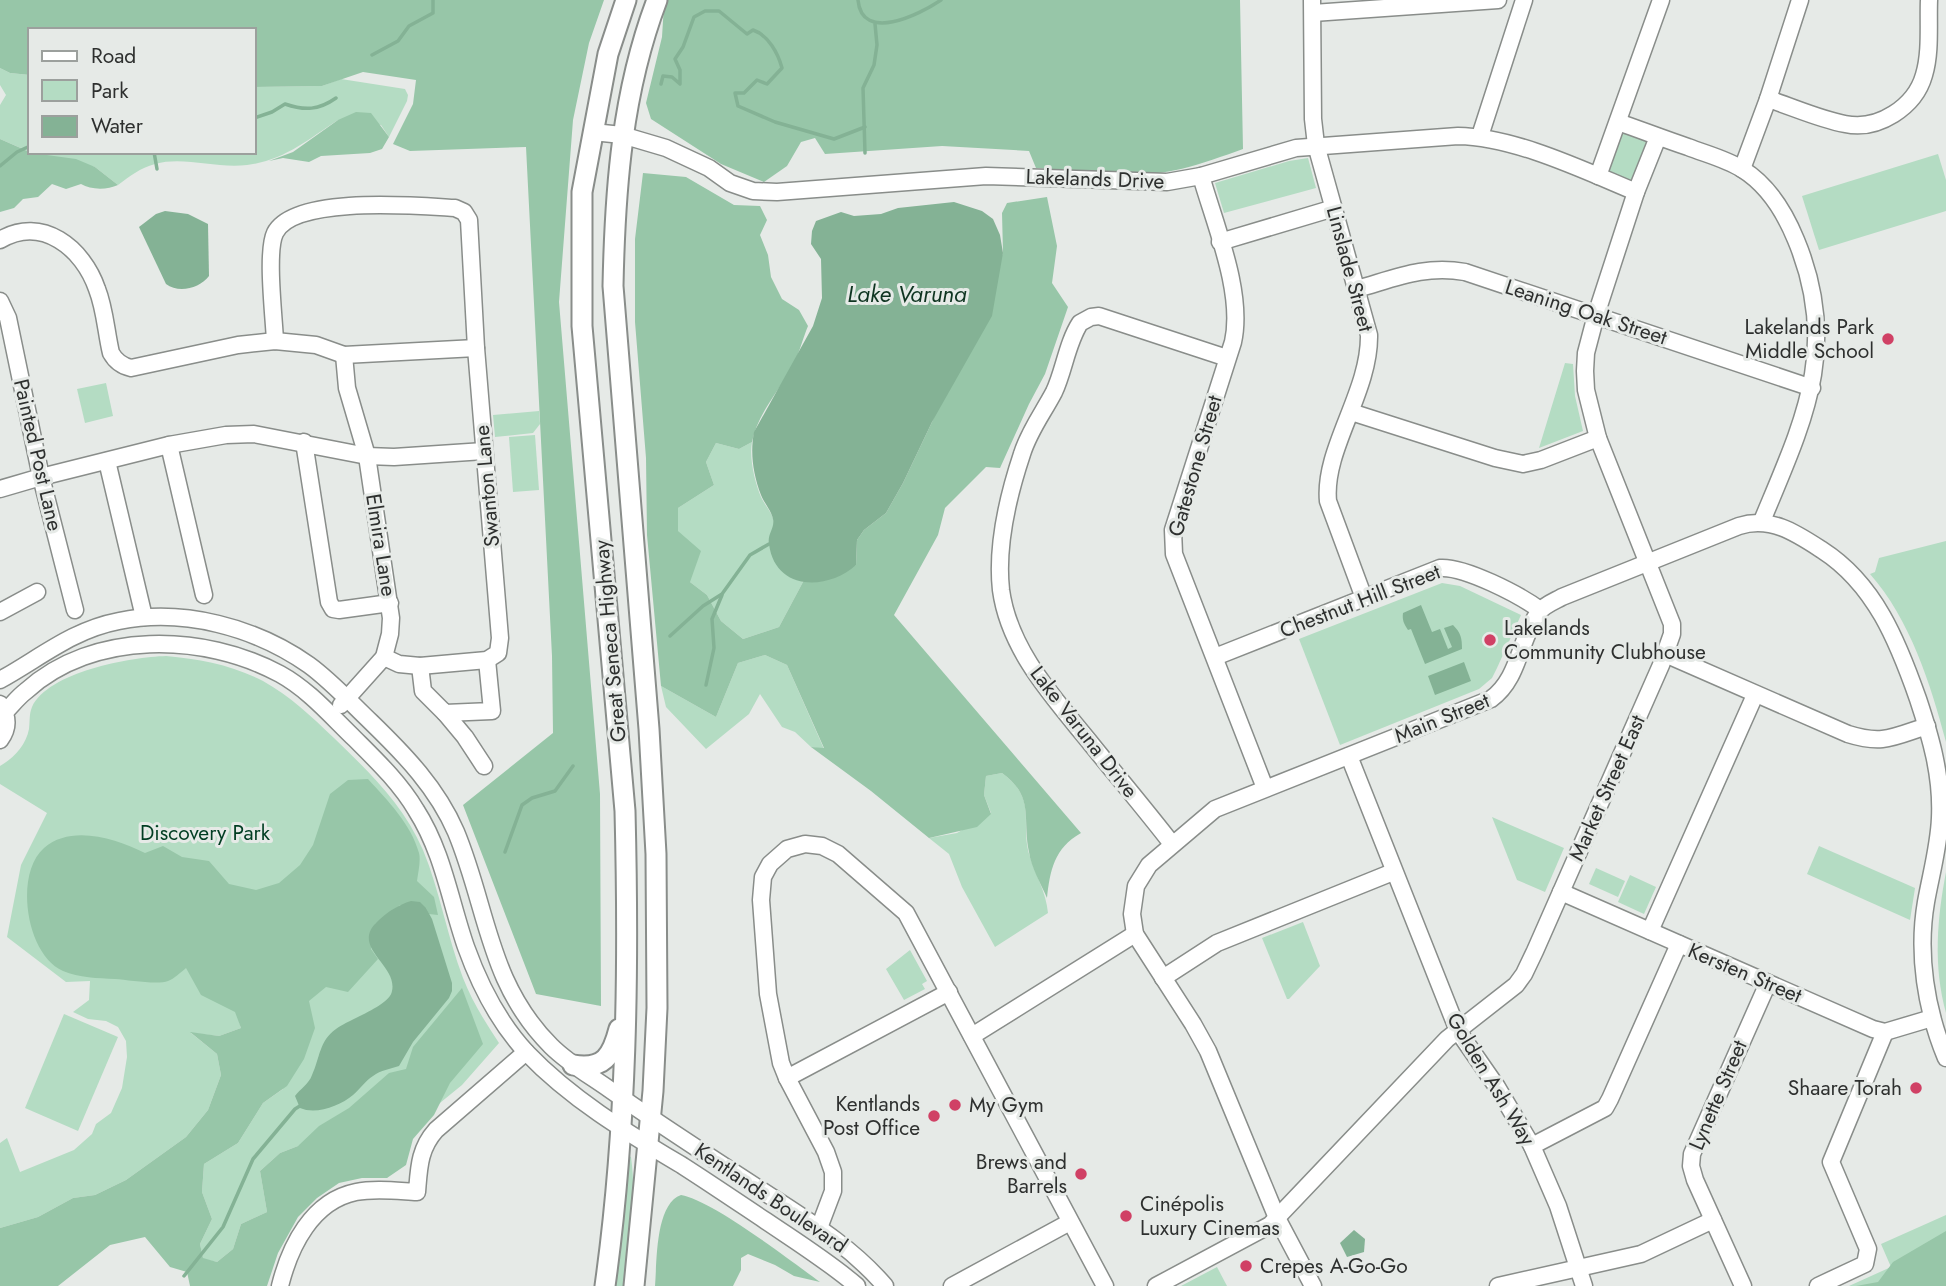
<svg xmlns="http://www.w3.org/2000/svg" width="1946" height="1286" font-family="Jost,sans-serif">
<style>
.green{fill:#b4dcc3}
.forest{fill:#97c6a8}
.water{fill:#84b295}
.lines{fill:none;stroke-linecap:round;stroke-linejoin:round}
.stream{stroke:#84b295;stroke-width:3.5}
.minor-casing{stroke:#898d8a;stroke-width:19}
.major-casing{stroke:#898d8a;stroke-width:23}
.minor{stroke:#fff;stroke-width:16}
.major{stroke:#fff;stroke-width:19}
.poi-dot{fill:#d04165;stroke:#e6eae7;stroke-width:2.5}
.labels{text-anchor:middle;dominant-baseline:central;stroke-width:6;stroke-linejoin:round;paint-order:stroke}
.street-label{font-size:21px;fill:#2e302f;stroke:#e6eae7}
.poi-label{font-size:21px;fill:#2e302f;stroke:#e6eae7;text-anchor:end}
.park-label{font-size:21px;fill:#003d22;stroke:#e6eae7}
.water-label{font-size:23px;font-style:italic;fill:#0f3521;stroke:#e6eae7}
</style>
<rect width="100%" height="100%" fill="#e6eae7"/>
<g class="green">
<polygon points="0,68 10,73 30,75 30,152 0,139 0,105 6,95 0,85"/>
<path d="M341,79L405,89L408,95L407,101L389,137L381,125L338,120C307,140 285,160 247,165C217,169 184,156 155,164C140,168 130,176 118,185L95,167L30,152H254V87L322,86Z"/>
<polygon points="1624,130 1649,141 1635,181 1631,182 1608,173 1607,170 1620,133"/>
<polygon points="1938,154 1946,180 1946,211 1819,250 1802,196"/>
<polygon points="1308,158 1316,188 1224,213 1215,183 1289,161"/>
<polygon points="1565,363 1573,364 1575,396 1583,431 1539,448"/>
<polygon points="106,383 113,416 85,423 77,389"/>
<polygon points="539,411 540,424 533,433 495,437 493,415"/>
<polygon points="535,435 539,490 513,492 509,437"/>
<path d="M752,442C749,459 755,482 761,497C765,506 773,513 774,523C774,530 769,535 769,544L803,582L779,627L743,639L721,621L707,595L690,582L678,531V508L714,485L706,462L716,443L739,449Z"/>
<path d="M1946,541V742C1931,685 1910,619 1870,574L1875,572L1879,558Z"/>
<polygon points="1442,583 1460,586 1521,615 1497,668 1492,678 1479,689 1340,745 1299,639"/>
<polygon points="765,655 787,665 824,749 811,747 795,732 782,727 760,694 749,714 706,749 666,707 661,686 716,717 738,663"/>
<path d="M166,656C200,659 232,665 263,681C290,696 312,717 334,738C369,772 403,804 423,850C440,891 447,936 463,978C472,1001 485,1022 499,1043L462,1085L419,1120L298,1146L280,1153L260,1171L267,1212L241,1224L233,1249L217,1262L203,1259L200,1244L212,1219L202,1192L204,1164L238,1143L263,1103L283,1089L237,1014L241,1028L219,1036L191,1033L217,1054L221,1075L208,1110L186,1137L126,1180L95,1195L73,1198L38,1217L0,1228V1143L7,1138L20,1172L74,1150L92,1134L96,1124L111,1113L122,1088L127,1057L126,1041L118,1027L106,1021L88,1019L73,1012L89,1000L90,981L66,982L7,937L21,865L47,813L0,784V766C14,758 26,745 29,729C30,721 29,714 32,707C48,672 131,657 166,656Z"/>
<path d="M1002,773C1039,800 1019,823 1030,857C1036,876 1046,892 1048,913L995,947L962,887L949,854L929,838L957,833L991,813L984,795L986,776Z"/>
<polygon points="1492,817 1564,848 1545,892 1517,880"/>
<polygon points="1819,846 1915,888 1910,920 1807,874"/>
<polygon points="1596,868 1625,881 1618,897 1589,884"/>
<path d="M1946,872V1013C1933,967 1937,918 1946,872Z"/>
<polygon points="1630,875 1656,887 1644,914 1618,902"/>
<polygon points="1303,922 1320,966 1289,999 1287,999 1262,938"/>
<polygon points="910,950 927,981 922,984 925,989 904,1000 886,969"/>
<polygon points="64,1014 118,1037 78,1131 25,1108"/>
<path d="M626,1154L631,1157C637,1200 630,1243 624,1286H611Z"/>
<polygon points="1946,1215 1946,1286 1849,1286 1891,1267 1881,1244"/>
<polygon points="1217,1267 1227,1286 1181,1286"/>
</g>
<g class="forest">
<polygon points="0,0 604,0 589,43 573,120 559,302 600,794 601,1006 536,994 463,805 553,733 552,656 526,147 410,151 393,144 413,104 416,80 363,72 322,86 254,87 254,30 30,30 30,75 10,73 0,68"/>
<path d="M667,0H1240L1243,149C1223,156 1202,164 1181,169C1135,180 1083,171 1036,168L1029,151L942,146L825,154L815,138L801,142L787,166L764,182L721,164L651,119L646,103L662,37L664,5Z"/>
<polygon points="356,112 371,113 389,137 382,149 370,153 321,156 309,162 283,158 269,161 293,152 338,120"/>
<path d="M0,139L32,153L76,159L95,167L118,185C107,190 91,190 81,184L66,189L52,184L38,197L23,199L14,208L0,212Z"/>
<path d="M643,173L686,177L734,205L760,206L767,220L760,235L768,255L771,277L782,299L799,310L808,326C803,338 800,351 794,363C781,389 758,412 752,442L739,449L716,443L706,462L714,485L678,508V531L701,551L690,582L707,595L721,621L743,639L779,627L803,582L856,565L857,540L864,530L886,513L903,483L932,422L1003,253L1002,213L1007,203L1047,197L1057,246L1052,283L1068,307L1045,374L1029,404L1000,468L986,467L945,508L938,535L894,615L1081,833C1054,848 1050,871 1047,898C1041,884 1031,867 1029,852C1022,818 1035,797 1002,773L986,776L984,795L991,814L977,827L929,838L871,791L811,747L824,748L787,665L765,655L738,663L716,717L661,686L647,535L646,458L635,322V239Z"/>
<path d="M368,779C388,801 411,824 419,853C421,861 418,873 417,881L434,897L438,915L429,914L426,908L400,905L375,924L371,949L378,959L348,992L326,987L309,1001L315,1028L304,1059L287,1086L263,1103L238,1143L204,1164L202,1192L212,1219L200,1244L203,1258L217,1262L233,1249L241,1224L267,1212L260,1171L280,1153L298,1146L319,1126L349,1108L389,1073L406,1069L413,1047L462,988L483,1044L450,1083L434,1115L413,1139L406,1165L387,1178H362L339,1183L317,1198L298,1217L278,1253L267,1286H190L187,1272L170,1267L145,1237L110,1245L58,1286H0V1228L38,1217L73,1198L95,1195L126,1180L186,1137L208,1110L221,1075L217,1054L190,1032L219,1036L241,1028L235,1012L201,995L186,968C181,972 174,979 168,981C158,985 128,980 115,979C98,978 79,978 63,971C26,955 14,874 44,848C72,824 116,839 145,853L163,846L182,857L209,861L229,884L256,890L279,883L300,865L313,845L330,794L348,780Z"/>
<path d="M681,1195C712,1200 791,1261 820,1282L794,1276L775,1265L748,1254L741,1258V1270L733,1286H655C657,1263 655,1204 681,1195Z"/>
<polygon points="1946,1231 1946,1286 1856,1286 1878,1282 1893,1262"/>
</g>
<g class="water">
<path d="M954,202L982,211L993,219L1000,235L1003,253L992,316L932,422L903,483L886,513L864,530L857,540L856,565C827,591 775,591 769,544C767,534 775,528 773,519C771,510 764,503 761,495C753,474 750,453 754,432L813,326L822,298L821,259L811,244L812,231L816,221L841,212L854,216L881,214L898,208Z"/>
<path d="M165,211L188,214L208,224L209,276C200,288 179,294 166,284L139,227L156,214Z"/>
<path d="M1421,605L1432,632L1440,629L1448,649L1452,647L1444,628L1453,625C1461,633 1462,638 1462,649L1425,664L1411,629L1408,630C1404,624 1402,620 1403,613Z"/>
<polygon points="1464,662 1471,681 1435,695 1428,676"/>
<path d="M411,901L420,902L426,908L432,919L452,983V991L449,998L413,1042L399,1066C390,1069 381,1070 373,1076C365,1081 360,1089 353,1095C340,1106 316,1115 300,1108L295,1096C300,1089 309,1084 312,1075C320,1058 319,1041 336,1029C349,1019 390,1006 392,991C398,964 348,947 379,920C389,911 398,905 411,901Z"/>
<polygon points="1354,1230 1365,1239 1364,1252 1347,1257 1340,1243"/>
</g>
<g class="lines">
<g class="stream">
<path d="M858,0C862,43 919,15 941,0"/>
<polyline points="372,55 398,41 409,26 433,13 433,0"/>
<path d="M661,84L663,76L672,77L680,84V70L675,59L683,47L694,17L705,11H719L747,34L753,30C768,35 778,53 782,68L767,84L757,80L744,93H735L738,106L775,122L834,139L865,127"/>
<path d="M254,118L272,112L285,104C305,111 319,110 336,98"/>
<polyline points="154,152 157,169"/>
<polyline points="865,153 863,88 874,65 877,45 875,24"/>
<polyline points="0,166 17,152 30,146"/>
<polyline points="670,636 703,606 722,594 750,555 769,544"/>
<polyline points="706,685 714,648 712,619 722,595"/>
<polyline points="505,852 522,805 532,798 555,791 573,766"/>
<polyline points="184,1276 223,1227 253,1159 295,1109 303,1104"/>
</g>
<g class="minor-casing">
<g id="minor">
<path d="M1312,0L1313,119L1316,145L1369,335C1370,392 1323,449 1328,501L1364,598"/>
<polyline points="1313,13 1498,0"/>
<path d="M1768,99C1793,107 1819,119 1845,124C1878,131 1915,107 1924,75C1931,52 1928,24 1929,0"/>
<path d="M1618,122C1641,130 1664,139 1688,147C1706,154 1726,159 1742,169C1768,185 1785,213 1796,240C1841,348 1803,422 1762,521"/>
<path d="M593,132L622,135L666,148L709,168L730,183L753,191L777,192L986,176L1167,182L1201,176L1296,148L1458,136C1515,137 1583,170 1636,192"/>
<polyline points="1480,136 1524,0"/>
<polyline points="1742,169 1768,99 1800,0"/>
<path d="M1201,176C1215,225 1244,293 1233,342L1173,530L1174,554L1265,788"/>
<polyline points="1598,176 1661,0"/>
<path d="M0,240C42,215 83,248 97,289C105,309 106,332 111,353C116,362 122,366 131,368L238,345L275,341L316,345L344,355L476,348"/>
<polyline points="1220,242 1334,208"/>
<path d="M1357,289C1396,278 1424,265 1465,272L1812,388"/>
<polyline points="0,301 8,318 41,477 75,610"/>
<path d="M275,341C274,317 266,252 275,233C294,195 418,206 455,208L464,212L469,220L476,348L500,638L498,653L487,660L420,666L399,664L384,657"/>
<polyline points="1351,412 1495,458 1523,464 1541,460 1598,438"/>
<polyline points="304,442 329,602 333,609 339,610 390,603"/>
<polyline points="169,445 204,595"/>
<polyline points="107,461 144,617"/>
<polyline points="0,489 41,477 169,445 226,435 254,434 367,456 394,457 484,451"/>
<polyline points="0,612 37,592"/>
<path d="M1665,654L1848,734C1883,745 1893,737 1927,726"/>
<path d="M1215,657L1440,568C1464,566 1520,595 1540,610"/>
<polyline points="420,666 423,691 445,713 492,711 487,660"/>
<path d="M0,680C40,658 72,630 119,621C183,608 255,627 309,665C331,681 351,703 371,722C405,755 437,788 456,832C488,909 488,983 551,1046C568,1063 589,1075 609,1089C659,1124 710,1157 761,1190C805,1219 850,1245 885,1286"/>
<polyline points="341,705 384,657 390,634 391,618 367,456 347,388 344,355"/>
<path d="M5,712C12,705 18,697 26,691C93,630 204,633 280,674C309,690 331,716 355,739C377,761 400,783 416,810C443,852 450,901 466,947C480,986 499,1023 527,1053C572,1100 628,1133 683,1166C711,1184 739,1203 766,1221C797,1242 829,1262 857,1286"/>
<polyline points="445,713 465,737 484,766"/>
<path d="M0,740C9,728 8,716 0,704"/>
<polyline points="1349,756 1458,1031 1497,1087 1532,1146 1558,1206 1584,1286"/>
<path d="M1172,844C1145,809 1116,775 1088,740C1052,696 1009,649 1001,590C996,545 1008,496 1022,454C1029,431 1043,413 1054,392C1064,371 1067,343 1080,323L1091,317L1099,316L1227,358"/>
<polyline points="1561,892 1873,1029 1885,1032 1932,1018"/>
<polyline points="1650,931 1755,695"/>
<polyline points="1163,978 1217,943 1393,872"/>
<polyline points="972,1036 1135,934"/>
<polyline points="787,1078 949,992"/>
<polyline points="1532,1146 1605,1108 1610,1099 1679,944"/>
<polyline points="819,1228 833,1191 833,1172 826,1152 787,1078 781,1063 768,994 761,900 763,877 770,864 787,849 805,844 822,846 838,854 906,913 1105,1286"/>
<path d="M280,1286C290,1246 312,1201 356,1192C375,1188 398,1191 417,1192C419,1168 419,1149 436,1130L526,1052"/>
<polyline points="952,1286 1070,1222"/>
<polyline points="1156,1286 1270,1225 1447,1039 1516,985 1524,974 1535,951 1661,665 1672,634 1672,624 1598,438 1586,390 1585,371 1586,353 1596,315 1636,192 1658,137"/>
<path d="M1313,1286L1277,1218L1208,1051L1193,1024L1135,934L1132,914L1136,886L1149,865L1215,809L1491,699C1520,678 1519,639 1539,612C1544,605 1555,601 1562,597L1739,526C1771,516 1796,533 1822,550C1875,584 1898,642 1918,699C1931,738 1942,776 1940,818C1939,846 1931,874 1926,902C1917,954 1926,1010 1946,1058"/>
<polyline points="1498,1286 1641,1254 1713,1220"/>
<polyline points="1743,1286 1695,1180 1691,1166 1692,1154 1768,983"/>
<polyline points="1818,1286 1865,1264 1868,1249 1831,1162 1885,1032"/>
</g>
</g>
<g class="major-casing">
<g id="major">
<path d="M573,1065C604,1070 612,1056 619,1029"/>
<path d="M605,1286C627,1129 629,970 625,811L582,326V192L608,54L626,0"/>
<path d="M634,1286L653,1091L657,1008L656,854L649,729L613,286C615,188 622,92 657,0"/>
</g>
</g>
<use href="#minor" class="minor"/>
<use href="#major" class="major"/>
</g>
<g class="poi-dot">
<circle cx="1888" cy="339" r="7"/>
<circle cx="1490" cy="640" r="7"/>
<circle cx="1916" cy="1088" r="7"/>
<circle cx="955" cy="1105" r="7"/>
<circle cx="934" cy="1116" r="7"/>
<circle cx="1081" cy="1174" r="7"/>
<circle cx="1126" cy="1216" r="7"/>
<circle cx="1246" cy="1266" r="7"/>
</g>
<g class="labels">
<g class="street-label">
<text transform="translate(1095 179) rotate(2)">Lakelands Drive</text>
<text transform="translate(1350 269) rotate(75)">Linslade Street</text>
<text transform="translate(1586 312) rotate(18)">Leaning Oak Street</text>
<text transform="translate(38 455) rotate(77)">Painted Post Lane</text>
<text transform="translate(1195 466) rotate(-74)">Gatestone Street</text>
<text transform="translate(487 486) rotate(-95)">Swanton Lane</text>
<text transform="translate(381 545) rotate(81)">Elmira Lane</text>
<text transform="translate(1360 601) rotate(-21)">Chestnut Hill Street</text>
<text transform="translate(610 641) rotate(-95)">Great Seneca Highway</text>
<text transform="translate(1442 718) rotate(-22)">Main Street</text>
<text transform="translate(1084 732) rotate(52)">Lake Varuna Drive</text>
<text transform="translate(1607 788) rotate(-66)">Market Street East</text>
<text transform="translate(1745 973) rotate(23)">Kersten Street</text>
<text transform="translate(1491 1079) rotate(59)">Golden Ash Way</text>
<text transform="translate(1718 1095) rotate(-67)">Lynette Street</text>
<text transform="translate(771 1198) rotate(34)">Kentlands Boulevard</text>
</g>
<g class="poi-label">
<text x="1874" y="327">Lakelands Park<tspan x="1874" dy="24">Middle School</tspan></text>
<text x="1504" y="628" text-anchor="start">Lakelands<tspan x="1504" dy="24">Community Clubhouse</tspan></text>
<text x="1902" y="1088">Shaare Torah</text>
<text x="920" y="1104">Kentlands<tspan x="920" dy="24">Post Office</tspan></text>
<text x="969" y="1105" text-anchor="start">My Gym</text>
<text x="1067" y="1162">Brews and<tspan x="1067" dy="24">Barrels</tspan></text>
<text x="1140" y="1204" text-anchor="start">Cinépolis<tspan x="1140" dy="24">Luxury Cinemas</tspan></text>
<text x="1260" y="1266" text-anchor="start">Crepes A-Go-Go</text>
</g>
<g class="park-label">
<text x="205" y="833">Discovery Park</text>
</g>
<g class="water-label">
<text x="907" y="294">Lake Varuna</text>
</g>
</g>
<rect x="28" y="28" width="228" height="126" fill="#e6eae7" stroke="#9ca09d" stroke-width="2"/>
<rect x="42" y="51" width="35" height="10" fill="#ffffff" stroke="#9ca09d" stroke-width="2"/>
<text x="91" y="63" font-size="21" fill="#2e302f">Road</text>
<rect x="42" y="80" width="35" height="21" fill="#b4dcc3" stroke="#9ca09d" stroke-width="2"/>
<text x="91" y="98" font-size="21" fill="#2e302f">Park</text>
<rect x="42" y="116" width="35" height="21" fill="#84b295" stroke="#9ca09d" stroke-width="2"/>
<text x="91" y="133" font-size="21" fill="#2e302f">Water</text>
</svg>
